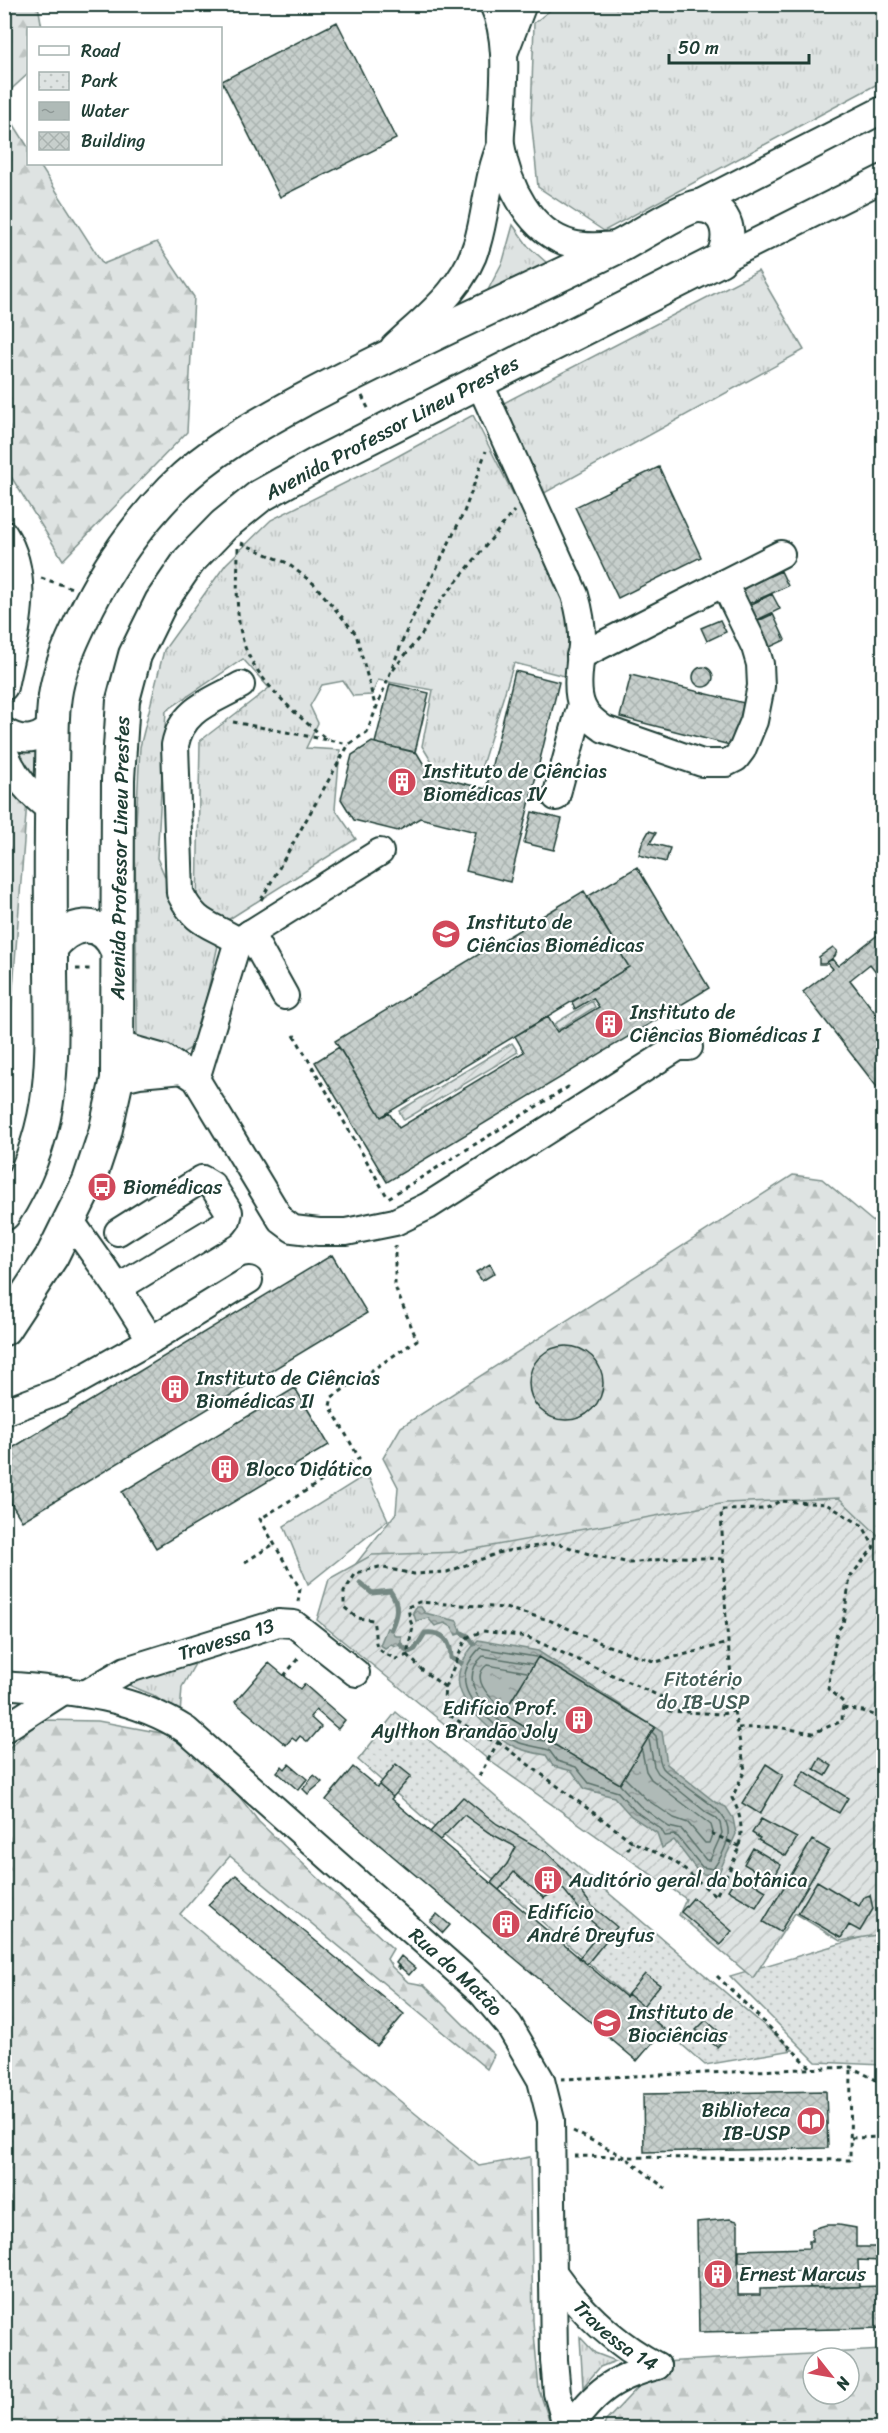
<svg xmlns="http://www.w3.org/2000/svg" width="888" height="2433" font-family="Sriracha,sans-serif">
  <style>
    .grass { fill: url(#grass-tufts); stroke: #7e908b; stroke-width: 1.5 }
    .forest { fill: url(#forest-firs); stroke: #7e908b; stroke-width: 1.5; fill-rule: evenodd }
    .park { fill: url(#park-dots); stroke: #7e908b; stroke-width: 1.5 }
    .garden { fill: url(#garden-furrows); stroke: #7e908b; stroke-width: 1.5 }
    .water { fill: url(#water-ripples); stroke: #758883; stroke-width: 1.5 }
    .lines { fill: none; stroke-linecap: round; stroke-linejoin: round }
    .shore { stroke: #596f68; stroke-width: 1.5 }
    .stream { stroke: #758883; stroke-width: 5 }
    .building { fill: url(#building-cross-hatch); stroke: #1f3d34; stroke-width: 1.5 }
    .minor-casing { stroke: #1f3d34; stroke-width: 30 }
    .major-casing { stroke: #1f3d34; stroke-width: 36 }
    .path { stroke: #1f3d34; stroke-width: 3; stroke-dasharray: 4.5 4.5; stroke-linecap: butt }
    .minor { stroke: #fff; stroke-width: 26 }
    .major { stroke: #fff; stroke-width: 32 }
    .labels { text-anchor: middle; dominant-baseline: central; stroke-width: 4.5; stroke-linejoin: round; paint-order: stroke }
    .street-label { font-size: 20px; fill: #1f3d34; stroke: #fff }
    .poi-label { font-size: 20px; fill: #1f3d34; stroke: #fff; text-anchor: start }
    .park-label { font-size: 20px; fill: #455e57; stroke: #fff }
  </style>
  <defs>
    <pattern id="grass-tufts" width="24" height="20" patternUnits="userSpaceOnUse" patternTransform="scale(1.5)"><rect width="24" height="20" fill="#dee3e2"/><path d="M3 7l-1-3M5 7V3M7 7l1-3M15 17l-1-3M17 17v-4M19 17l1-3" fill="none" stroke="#bec4c2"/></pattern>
    <pattern id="forest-firs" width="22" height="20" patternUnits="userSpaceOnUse" patternTransform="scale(1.5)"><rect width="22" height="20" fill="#dee3e2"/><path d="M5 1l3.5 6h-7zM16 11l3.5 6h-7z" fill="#bec4c2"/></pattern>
    <pattern id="park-dots" width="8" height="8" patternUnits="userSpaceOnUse" patternTransform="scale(1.5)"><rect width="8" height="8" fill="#dee3e2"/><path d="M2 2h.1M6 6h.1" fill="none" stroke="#bec4c2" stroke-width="1.8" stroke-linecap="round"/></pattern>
    <pattern id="garden-furrows" width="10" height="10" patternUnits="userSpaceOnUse" patternTransform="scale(1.5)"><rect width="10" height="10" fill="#dee3e2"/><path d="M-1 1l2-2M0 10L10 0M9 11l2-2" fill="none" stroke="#bec4c2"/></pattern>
    <pattern id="water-ripples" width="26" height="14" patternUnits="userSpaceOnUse" patternTransform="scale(1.5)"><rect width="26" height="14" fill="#afbab7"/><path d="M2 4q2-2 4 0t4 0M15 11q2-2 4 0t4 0" fill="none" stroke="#8e9896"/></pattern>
    <pattern id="building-cross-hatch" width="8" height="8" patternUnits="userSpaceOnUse" patternTransform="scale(1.5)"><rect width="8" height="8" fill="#c7cfcc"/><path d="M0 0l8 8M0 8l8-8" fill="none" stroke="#aab3b0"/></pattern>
  </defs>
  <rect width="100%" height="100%" fill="#fff"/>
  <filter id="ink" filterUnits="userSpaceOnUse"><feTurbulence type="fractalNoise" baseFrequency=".0167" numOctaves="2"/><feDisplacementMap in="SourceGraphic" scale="12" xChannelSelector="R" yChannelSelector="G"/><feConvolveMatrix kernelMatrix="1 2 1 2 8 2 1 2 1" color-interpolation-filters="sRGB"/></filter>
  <g filter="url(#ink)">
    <path class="grass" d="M558,4L883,5V81L604,231L538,187L531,118L534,23Z
      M513,225L528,246L547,263L486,294L503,261Z
      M758,271L804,350L539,496L498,406Z
      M473,415L572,610V678L514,663L478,778L436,769L422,746L433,690L378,680L372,695L353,696L343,681L322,685L310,706L318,723L306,748L340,750L335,809L356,839L223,923L197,908L200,741L269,688L243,659L166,711L157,858L186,925L218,945L196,1045L179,1055L137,1041L135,843L140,747L164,650L226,564L271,520L389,461Z
      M16,748L36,752L35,792Z
      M367,1474L388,1520L308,1584L284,1526Z
      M195,1664L182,1687L180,1715L153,1695L121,1682Z
      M580,2337L595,2353L616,2361L600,2367L583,2387Z"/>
    <path class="forest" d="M5,4L38,5L42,28H28V74L5,95Z
      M4,109L28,147V164H39L103,264L157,242L194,297L187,432L63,560L5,467Z
      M5,773L27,801L10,1028L5,1055Z
      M793,1175L822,1179L883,1230V1813L351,1570L396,1513L398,1487L383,1458L401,1427Z
      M41,1720L98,1721L167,1734L221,1773L259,1822L393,1949L387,1959L392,1967L408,1982L424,1985L494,2055L487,2069L230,1856L180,1914L343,2054L479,2166L530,2157L533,2321L539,2390L552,2428H5L4,1752Z
      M883,2350V2428H603L606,2421L662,2362ZM813,2358H849V2394H813Z"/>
    <path class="park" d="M396,1712L793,2050L705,2065L358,1760Z
      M880,1932L884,1987L883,2065L816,2062L730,1976Z"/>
    <path class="garden" d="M592,1001L595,1007L558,1030L554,1024Z
      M512,1043L518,1052L404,1120L399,1111Z
      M839,1498L882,1539L883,1550V1936V1934L840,1941L795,1913L753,1978L679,1915L686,1899L490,1761L317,1620L329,1579L372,1555L459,1552L726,1503Z"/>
    <path class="water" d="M416,1607H421L425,1613L457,1621L462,1633L456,1635L452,1627L445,1623L435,1626L428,1618L416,1621L413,1612Z
      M387,1628L391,1629L395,1636H401V1645L395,1646L391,1644L385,1648L380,1645Z
      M478,1640L538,1651L662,1732L667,1764L715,1802L726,1807L733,1818L736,1834L717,1877L699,1873L674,1840L662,1848L657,1833L631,1816L614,1797L585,1789L572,1771L553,1766L546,1755C515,1750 507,1745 485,1724C454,1695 448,1673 478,1640Z"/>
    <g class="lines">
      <path class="shore" d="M536,1657L480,1648C452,1677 466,1699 492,1722C498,1728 505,1736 513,1740C524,1746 537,1746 549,1750L557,1761L576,1767L589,1783L618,1792L635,1811L661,1829L665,1836L674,1835L678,1837L702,1867L713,1869C749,1818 715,1810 678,1780C673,1776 667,1773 663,1768C658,1761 658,1745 656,1736L653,1733
        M532,1664L483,1656C454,1682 490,1715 513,1732C522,1738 535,1739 545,1741
        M503,1710C493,1700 468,1679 487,1665L527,1672
        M625,1778L646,1799L674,1818L688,1823L705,1843H709L713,1832L711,1825L651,1779L646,1771L642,1751
        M620,1785L640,1806L669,1827L682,1830L706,1860H710L722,1833L720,1823L716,1818L707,1813L658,1773L654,1766L649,1740"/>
      <path class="stream" d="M360,1583L372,1593L390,1591C400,1604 397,1615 391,1629
        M462,1633L468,1636L474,1644
        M401,1645L409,1652L415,1649L425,1633C443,1631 451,1641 451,1658L461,1663"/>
    </g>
    <path class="building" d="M337,22L396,139L280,197L222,81Z
      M659,467L701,557L618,598L575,507Z
      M781,571L788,586L748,604L742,589Z
      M772,594L780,609L755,621L748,606Z
      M773,614L785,640L768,648L756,622Z
      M720,620L726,632L707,641L701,628Z
      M693 677a10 10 0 1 1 20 0a10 10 0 1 1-20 0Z
      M515,671L559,682L510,882L466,871L476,832L420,818L398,831L354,820L341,799L352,755L372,742L417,753L430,775L486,789Z
      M631,675L744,703L734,746L620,717Z
      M390,684L429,693L415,752L375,743Z
      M532,812L562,819L554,850L524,843Z
      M649,831L656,833L650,843L670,848L666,862L639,855L642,843Z
      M637,867L709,988L387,1182L315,1062L339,1047L381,1117L389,1113L399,1128L524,1052L515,1036L548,1017L557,1032L599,1007L593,998L575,1009L572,1002L629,967L587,897Z
      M584,891L629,967L381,1117L335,1041Z
      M884,930V982L870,964L850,980L884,1024V1096L803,992L833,969L827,962L832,959L838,966Z
      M833,947L837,951L835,956L825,964H819V957Z
      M332,1255L367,1313L22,1521L4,1492V1453Z
      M490,1264L495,1273L482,1281L476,1272Z
      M529 1383a37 37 0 1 1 74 0a37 37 0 1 1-74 0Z
      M295,1388L329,1445L156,1548L122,1492Z
      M538,1657L655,1727L620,1784L503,1714Z
      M269,1663L300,1689L304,1684L345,1720L338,1729L316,1710L310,1717L321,1727L308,1742L300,1736L296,1741L292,1738L286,1745L235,1702Z
      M820,1758L832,1766L826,1776L814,1769Z
      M289,1764L307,1779L298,1790L277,1772L282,1766L285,1769Z
      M396,1764L411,1776L393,1797L379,1785Z
      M766,1764L783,1775L760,1814L742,1803Z
      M353,1767L377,1787L379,1785L393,1797L391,1799L626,1997L628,1994L643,2006L640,2009L664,2029L637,2061L326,1800Z
      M804,1771L848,1798L839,1813L795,1787Z
      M314,1775L322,1782L308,1794L303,1789Z
      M463,1797L497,1824L546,1852L564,1869L592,1906L617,1927L587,1964L579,1958L602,1930L584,1915L564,1890L560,1888L544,1898L514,1872L499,1890L491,1883L507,1864L516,1847L488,1832L464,1815L440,1840L430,1832Z
      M761,1819L797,1838L786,1856L758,1840L760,1838L752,1833Z
      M812,1840L829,1850L780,1932L763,1922Z
      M753,1848L781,1865L772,1881L744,1864Z
      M738,1874L766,1891L756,1907L728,1890Z
      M236,1875L404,2014L377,2046L208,1905Z
      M817,1881L859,1906L864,1897L870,1895L873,1909L860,1931L849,1925L841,1938L798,1913Z
      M693,1898L732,1931L720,1945L681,1912Z
      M884,1901V1924H880L877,1902Z
      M437,1914L450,1925L443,1933L430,1921Z
      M401,1956L415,1968L409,1975L396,1963Z
      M645,1974L660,1985L643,2006L628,1994Z
      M706,2020L726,2038L717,2047L696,2030Z
      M826,2091L828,2148L644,2152L643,2094Z
      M730,2219L737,2221L738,2225V2295H760V2289L884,2286V2328L699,2332L697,2222Z
      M826,2225H839L856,2228V2247H884V2266H881V2261L858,2260L859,2287L810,2288V2271L746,2272L745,2262H739V2250L809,2248V2241H812V2229Z"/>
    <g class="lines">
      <g class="minor-casing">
        <g id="minor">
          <path d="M493,4C509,38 504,82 502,118C502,126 500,137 501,145C507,185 530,233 572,244C587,248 602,246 618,245"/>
          <path d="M505,51L523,4"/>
          <path d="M694,206L884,109"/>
          <path d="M720,260L884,178"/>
          <path d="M394,347C427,316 464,289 477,244C487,211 487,176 501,145"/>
          <path d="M479,382L575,595C580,612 583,628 582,646C580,664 575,689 582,706C586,717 596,723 604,729L702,763H726L736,758L742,750L754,721L761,686L760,664L755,647L724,583"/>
          <path d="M4,534C33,580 14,637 4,687"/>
          <path d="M580,656L781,554"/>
          <path d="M4,731C22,743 42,741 54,722"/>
          <path d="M4,751C14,777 30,794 51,810"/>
          <path d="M556,797L581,705"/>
          <path d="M250,933L285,996"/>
          <path d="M238,941C210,923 196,926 180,893L175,745C182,709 211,702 241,685"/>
          <path d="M118,1045L164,1058L196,1079L281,1220L293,1229L319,1232H346L395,1222L428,1206L678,1047H689"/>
          <path d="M117,1079L139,1074L183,1070"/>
          <path d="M196,1079L238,941L380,852"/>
          <path d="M70,1220L118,1288L151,1340"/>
          <path d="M118,1288L224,1224L227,1220L229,1212L212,1185L202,1179L118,1232"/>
          <path d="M4,1412L60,1391L151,1340L249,1280"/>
          <path id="s1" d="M4,1685C69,1691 130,1694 186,1730L482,1993L509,2025L541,2080L551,2120L554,2360L557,2393L567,2428"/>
          <path id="s2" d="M87,1693L126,1670L278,1623L294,1624L356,1673"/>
          <path d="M4,1729L65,1690"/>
          <path id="s3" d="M553,2272C581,2312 614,2343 657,2366"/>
          <path d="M569,2428C595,2392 612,2378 657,2366"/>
        </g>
      </g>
      <g class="major-casing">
        <path id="major" d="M51,949C68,922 102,916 116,949
          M4,1214C57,1130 52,1064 51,970C51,902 50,835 52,767C53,739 51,708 58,681C64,656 77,630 88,607C109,565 139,523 172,489C209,451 257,425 303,400C348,376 393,354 439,332C500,303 562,275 622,245C637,237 686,206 699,206C729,206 734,241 720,260L319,463L260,496L224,525L189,561L161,602L135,655L123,700L118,779L117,1079L105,1133L89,1181L52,1256L4,1329"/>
      </g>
      <path class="path" d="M362,396L370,412
        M241,543L287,563L314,584L336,610L356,634L376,709
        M238,548C238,579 234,614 244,644C255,679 300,719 328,740
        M41,578L72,588
        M393,670L422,634L436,607L514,511
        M233,722L349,744
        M261,900L349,744L367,732L408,627L464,512L486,451
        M76,969H94
        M294,1035L388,1198L568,1087L571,1091
        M245,1562L274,1544
        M298,1602L300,1589L260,1519L359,1458L330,1406L332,1397L417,1340L395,1287V1245
        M408,1655L396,1659C370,1647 378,1646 373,1620L357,1618L344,1607V1592L356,1573L379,1567L414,1574L447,1572L501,1552L556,1543L592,1555L630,1563L681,1557L724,1559
        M284,1676L300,1656
        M445,1687L422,1670L407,1654L413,1627L410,1620L408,1607L419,1602L505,1608L549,1620L603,1644L656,1662L728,1643
        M843,1708L863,1711L884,1719
        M498,1742L633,1842L674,1861L716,1896C733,1862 753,1836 732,1798L745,1770L734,1711L726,1619L721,1510L765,1509L780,1501L826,1504L863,1526L874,1547L850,1577L843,1624L837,1631L828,1689L843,1702L842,1721L813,1733L776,1727L737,1728
        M479,1776L498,1742L485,1738L443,1711L445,1687L465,1641L468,1637L483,1631L527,1637L664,1698L669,1711L722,1714L734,1711
        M711,1833L741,1847
        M627,1850L633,1842
        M397,1966L403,1971
        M717,1976L810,2067
        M561,2079L851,2067L884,2084
        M573,2131L625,2157L850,2160L851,2067
        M851,2138L884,2137
        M574,2156L625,2157L666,2189"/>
      <use href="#minor" class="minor"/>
      <use href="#major" class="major"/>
    </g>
  </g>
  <defs>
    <g id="building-disc" transform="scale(1.5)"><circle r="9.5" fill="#d1495b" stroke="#fff"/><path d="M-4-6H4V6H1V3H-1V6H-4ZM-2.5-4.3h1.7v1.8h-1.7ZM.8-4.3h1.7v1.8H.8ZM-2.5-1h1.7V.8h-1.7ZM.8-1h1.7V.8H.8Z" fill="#fff"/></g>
    <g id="university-disc" transform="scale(1.5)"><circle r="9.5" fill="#d1495b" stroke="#fff"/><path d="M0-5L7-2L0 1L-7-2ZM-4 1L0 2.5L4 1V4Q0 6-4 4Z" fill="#fff"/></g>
    <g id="bus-disc" transform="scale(1.5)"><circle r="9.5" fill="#d1495b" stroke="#fff"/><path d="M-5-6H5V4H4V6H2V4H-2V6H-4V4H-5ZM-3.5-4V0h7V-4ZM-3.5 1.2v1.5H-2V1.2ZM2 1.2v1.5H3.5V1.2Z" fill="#fff"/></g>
    <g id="library-disc" transform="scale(1.5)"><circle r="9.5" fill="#d1495b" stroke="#fff"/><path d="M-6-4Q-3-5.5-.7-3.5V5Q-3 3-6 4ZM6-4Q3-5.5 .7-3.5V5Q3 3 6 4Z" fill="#fff"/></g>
  </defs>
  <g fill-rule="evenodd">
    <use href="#building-disc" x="402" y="782"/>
    <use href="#university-disc" x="446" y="934"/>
    <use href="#building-disc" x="609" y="1024"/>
    <use href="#bus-disc" x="102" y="1187"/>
    <use href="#building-disc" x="175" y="1389"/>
    <use href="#building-disc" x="225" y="1469"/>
    <use href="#building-disc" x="579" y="1720"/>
    <use href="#building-disc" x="548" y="1880"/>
    <use href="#building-disc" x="506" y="1924"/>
    <use href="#university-disc" x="607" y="2023"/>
    <use href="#library-disc" x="811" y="2121"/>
    <use href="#building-disc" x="718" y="2274"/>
  </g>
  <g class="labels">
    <g class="street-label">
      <text transform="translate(392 428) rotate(-28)">Avenida Professor Lineu Prestes</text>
      <text transform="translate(120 858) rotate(-89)">Avenida Professor Lineu Prestes</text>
      <text stroke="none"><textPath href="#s2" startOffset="150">Travessa 13</textPath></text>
      <text stroke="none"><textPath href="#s1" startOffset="552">Rua do Matão</textPath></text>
      <text stroke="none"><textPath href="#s3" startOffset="90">Travessa 14</textPath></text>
    </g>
    <g class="poi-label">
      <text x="423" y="771">Instituto de Ciências<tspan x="423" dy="23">Biomédicas IV</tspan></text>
      <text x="467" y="922">Instituto de<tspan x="467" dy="23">Ciências Biomédicas</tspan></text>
      <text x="630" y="1012">Instituto de<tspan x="630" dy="23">Ciências Biomédicas I</tspan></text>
      <text x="123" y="1187">Biomédicas</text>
      <text x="196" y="1378">Instituto de Ciências<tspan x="196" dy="23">Biomédicas II</tspan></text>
      <text x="246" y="1469">Bloco Didático</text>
      <text x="558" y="1708" text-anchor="end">Edifício Prof.<tspan x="558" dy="23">Aylthon Brandão Joly</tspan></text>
      <text x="569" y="1880">Auditório geral da botânica</text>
      <text x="527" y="1912">Edifício<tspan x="527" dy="23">André Dreyfus</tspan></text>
      <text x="628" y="2012">Instituto de<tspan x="628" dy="23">Biociências</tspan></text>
      <text x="790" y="2110" text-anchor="end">Biblioteca<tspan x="790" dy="23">IB-USP</tspan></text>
      <text x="739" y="2274">Ernest Marcus</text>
    </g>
    <g class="park-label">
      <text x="703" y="1679">Fitotério<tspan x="703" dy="23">do IB-USP</tspan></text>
    </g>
  </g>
  <rect width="888" height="2433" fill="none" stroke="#fff" stroke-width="24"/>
  <rect x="12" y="12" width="864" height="2409" fill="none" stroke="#1f3d34" stroke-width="2" filter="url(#ink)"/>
  <rect x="27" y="27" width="195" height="138" fill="#ffffff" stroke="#a5b1ae" stroke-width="1.5"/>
  <rect x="39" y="46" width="30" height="9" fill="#ffffff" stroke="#a5b1ae" stroke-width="1.5"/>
  <text x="81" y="57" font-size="18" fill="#1f3d34">Road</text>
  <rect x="39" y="72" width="30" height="18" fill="url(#park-dots)" stroke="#a5b1ae" stroke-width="1.5"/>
  <text x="81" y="87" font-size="18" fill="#1f3d34">Park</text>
  <rect x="39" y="102" width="30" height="18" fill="url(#water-ripples)" stroke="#a5b1ae" stroke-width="1.5"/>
  <text x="81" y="117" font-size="18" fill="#1f3d34">Water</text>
  <rect x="39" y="132" width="30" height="18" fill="url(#building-cross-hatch)" stroke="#a5b1ae" stroke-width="1.5"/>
  <text x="81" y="147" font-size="18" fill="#1f3d34">Building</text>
  <g transform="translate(831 2376) rotate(121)"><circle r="28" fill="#ffffff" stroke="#a5b1ae" stroke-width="1.5"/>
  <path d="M0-4.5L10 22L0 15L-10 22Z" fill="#d1495b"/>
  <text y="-9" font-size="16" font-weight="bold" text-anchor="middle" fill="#1f3d34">N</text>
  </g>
  <path d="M669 54v9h140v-9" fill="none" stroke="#1f3d34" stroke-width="3"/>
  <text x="678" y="54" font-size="18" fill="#1f3d34" stroke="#ffffff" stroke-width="4.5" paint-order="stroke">50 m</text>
</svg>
